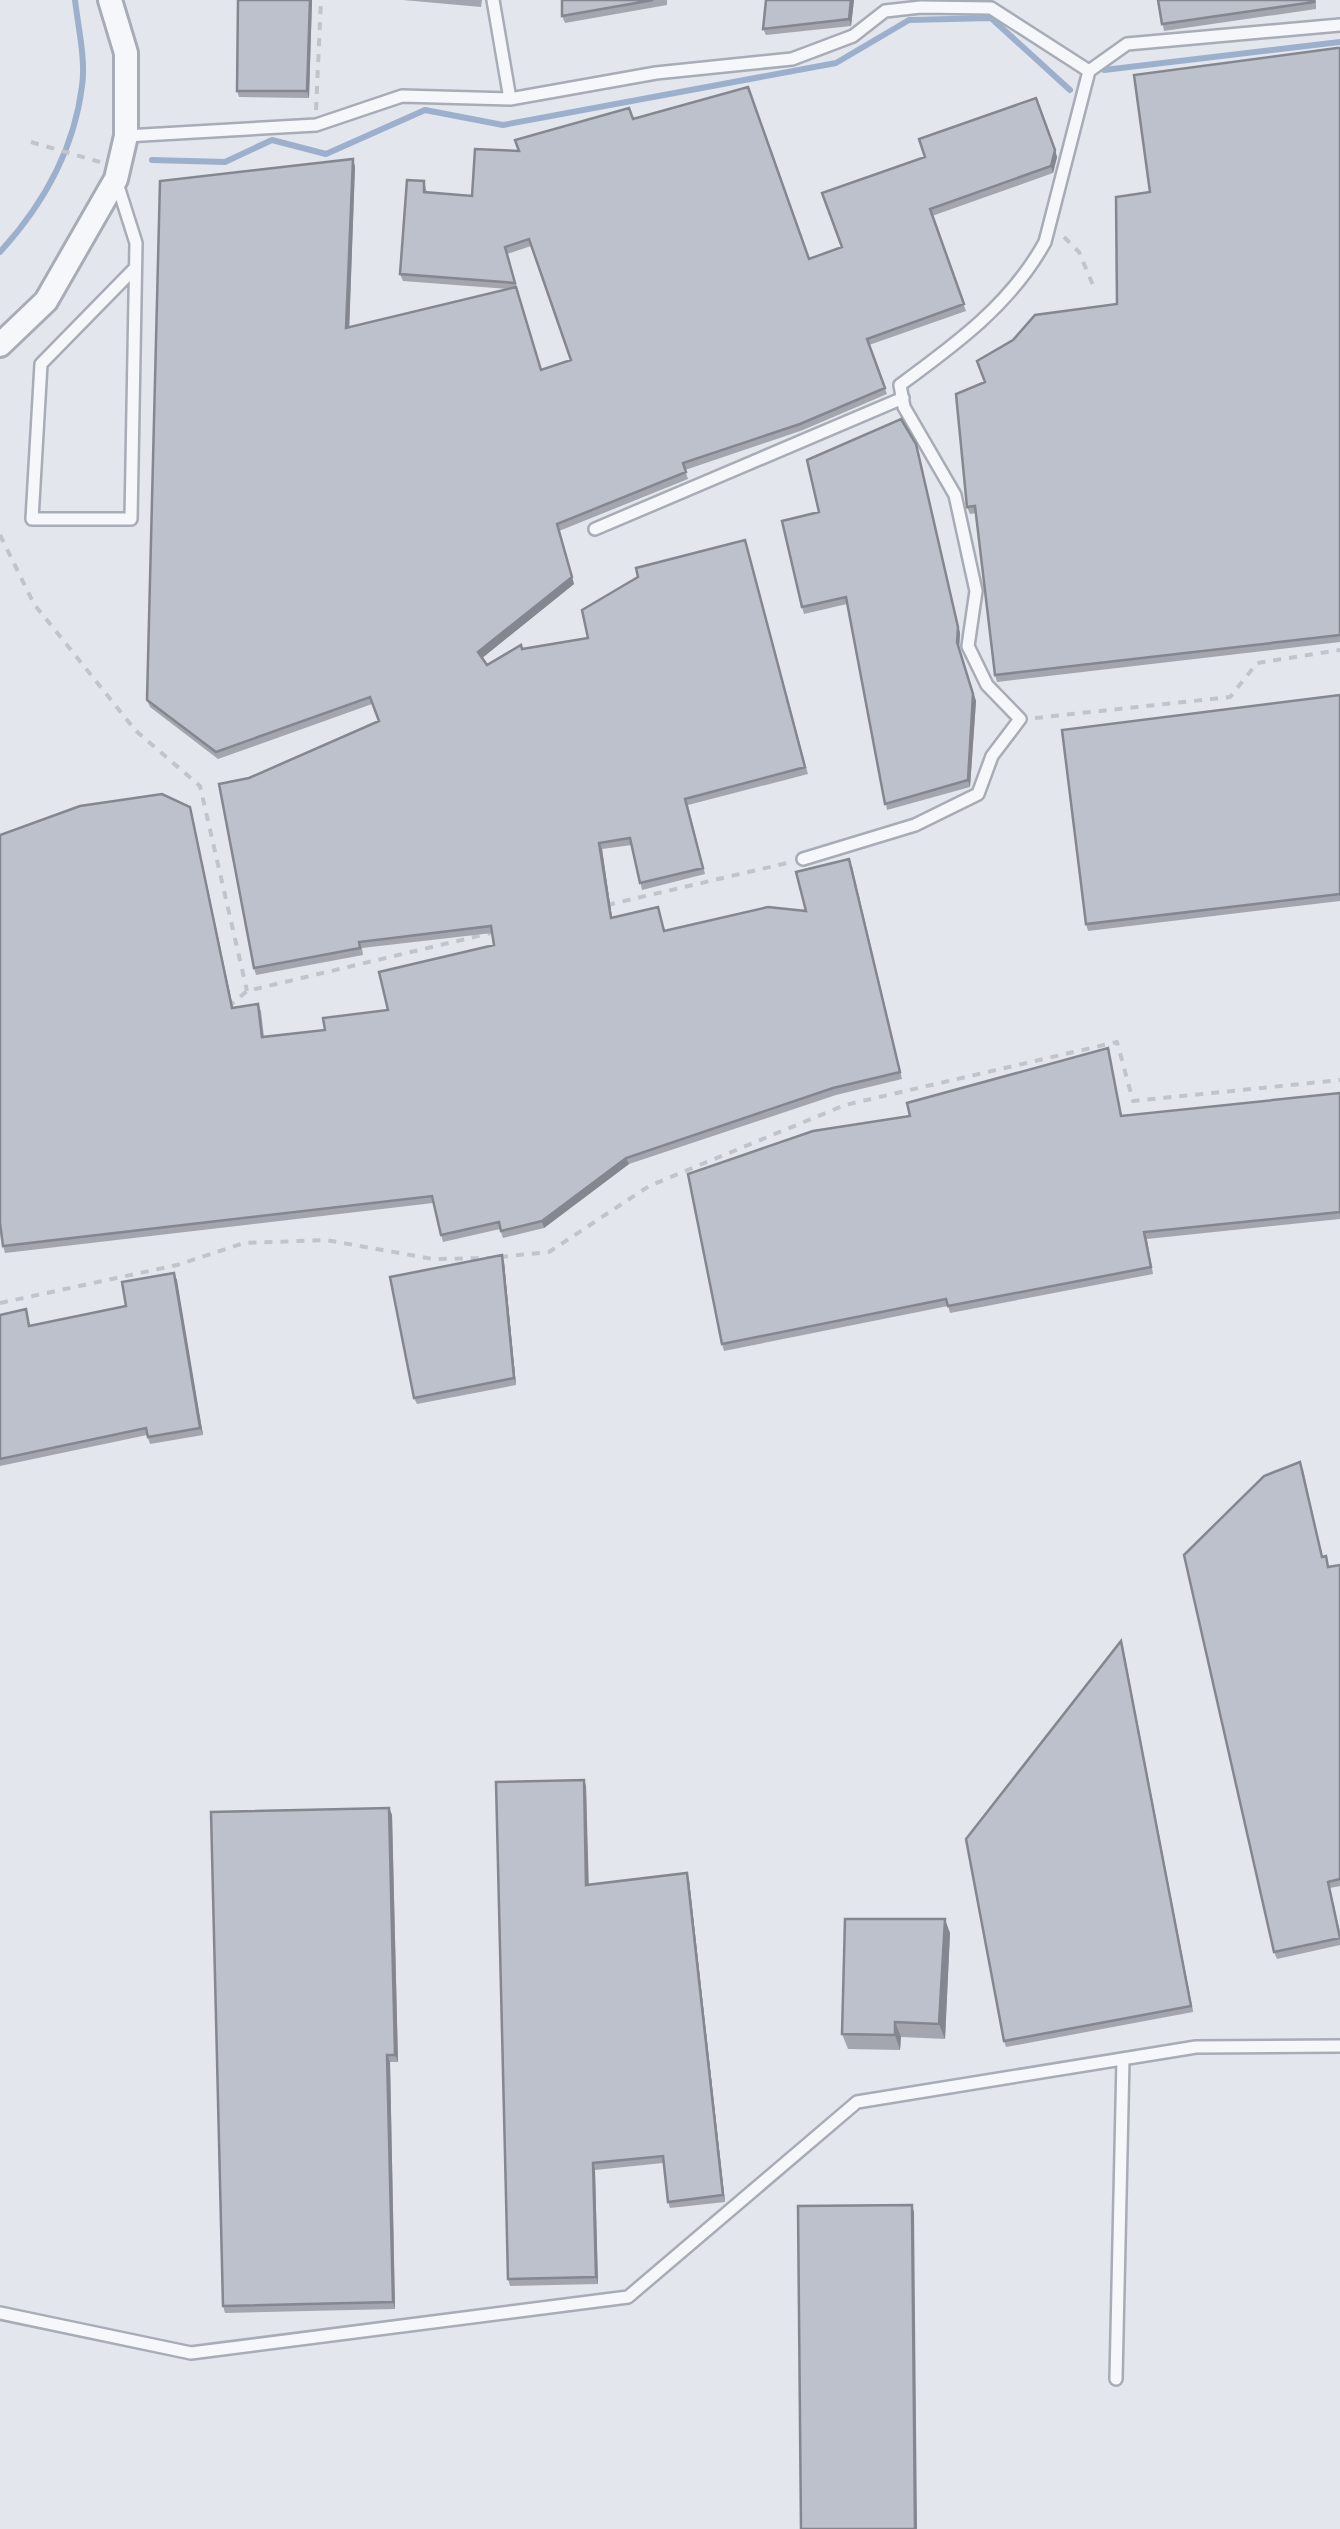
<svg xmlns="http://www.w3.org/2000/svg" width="1340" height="2529" font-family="'Open Sans',sans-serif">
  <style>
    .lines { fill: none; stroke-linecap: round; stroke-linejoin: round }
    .stream { stroke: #9cb0ce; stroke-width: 6 }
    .service-casing { stroke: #a7acb7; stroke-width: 16 }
    .minor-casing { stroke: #a7acb7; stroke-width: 28 }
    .path { stroke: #c1c4cb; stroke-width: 4; stroke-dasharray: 8 8; stroke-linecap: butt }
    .service { stroke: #f6f7fa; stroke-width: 11 }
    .minor { stroke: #f6f7fa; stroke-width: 22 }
    .wall { fill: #a3a6af; fill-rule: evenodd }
    .shaded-wall { fill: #84878f }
    .building { fill: #bdc1cc; stroke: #84878f; stroke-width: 2.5 }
  </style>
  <rect width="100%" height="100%" fill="#e3e6ec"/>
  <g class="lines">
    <path class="stream" d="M1104,70L1340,42
      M152,160L225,162L272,140L326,154L425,110L503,125L836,63L909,20L991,18L1070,90
      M0,252C43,205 74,150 82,86C86,60 78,27 75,0"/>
    <g class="service-casing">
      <path id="service" d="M493,0L510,99
        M126,136L316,125L402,96L510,99L656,73L792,59L853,36L885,11L921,7L991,8L1089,71
        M117,183L136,243L131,519H32L41,364L135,268
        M595,529L903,398
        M803,859L915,825L978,794L992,756L1020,719L987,685L968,646L976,591L955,495L904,407L900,385C956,344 1011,304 1045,242L1089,71L1127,44L1340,25
        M0,2313L191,2353L628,2297L857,2102L1196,2047L1340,2046
        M1116,2379L1123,2059"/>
    </g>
    <g class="minor-casing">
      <path id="minor" d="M0,345L46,301L116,179L126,136V53L110,0"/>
    </g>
    <path class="path" d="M316,110L321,0
      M31,142L100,162
      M1064,237L1079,252L1095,290
      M0,535L34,604L136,731L200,786L247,991
      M1035,718L1230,697L1257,663L1340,650
      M607,905L787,863
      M228,1007L247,991L495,932
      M500,1257L549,1252L649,1186L845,1105L1117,1042L1133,1101L1340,1080
      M0,1303L177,1265L244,1243L326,1240L433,1259L491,1258"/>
    <use href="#service" class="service"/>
    <use href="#minor" class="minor"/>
  </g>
  <path class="wall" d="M238,0H312L309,98L239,97L237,91Z
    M403,0H482L481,7Z
    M562,0H667V5L565,23L562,16Z
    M766,0H854L851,26L766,35L763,29Z
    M1158,0H1316V9L1164,31Z
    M1340,48V642L997,682L995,675L976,513L970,514L967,507L985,382L1117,304L1150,192Z
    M1036,98L1057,157L1053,173L932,216L966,311L869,345L887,394L803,430L685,470L688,479L559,531L574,584L482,658L487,665L522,649L588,638L747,546L808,774L688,805L705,874L642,890L632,845L602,849L612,917L658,907L665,931L806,911L852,866L902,1079L836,1095L629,1164L544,1228L503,1238L500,1229L443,1242L433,1203L5,1253L3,1246L192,814L233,1007L258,1004L261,1011L264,1037L325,1030L388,1010L494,945L492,933L362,948L363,955L256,975L254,968L249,778L379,721L372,704L218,759L150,707L147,700L355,166L349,328L508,289L403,281L400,274L424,181L427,193L472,196L519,151L633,119L809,259L842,247L925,157ZM531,246L571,360L541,370L507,254Z
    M916,444L960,633L959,649L976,701L970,787L887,810L847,604L804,614L802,607L819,512Z
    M1340,695V901L1088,931L1086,924L1302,701Z
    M1108,1048L1122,1116L1340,1093V1219L1147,1239L1153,1274L950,1313L948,1306L724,1351L722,1344L910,1116Z
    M504,1262L516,1385L417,1404L414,1398Z
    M174,1273L203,1435L150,1444L147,1435L0,1466V1315L28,1316L30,1326L126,1306Z
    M1303,1469L1322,1556L1329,1566L1340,1565V1886L1330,1888L1340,1932V1945L1277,1959L1274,1952Z
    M1121,1641L1193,2012L1006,2047L1004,2041Z
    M586,1786L588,1885L689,1880L725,2202L670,2208L668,2202L663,2163L595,2170L598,2284L510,2286L508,2279Z
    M389,1808L392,1815L398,2062H390L395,2309L225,2313L223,2306Z
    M950,1933L945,2039L901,2037L900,2050L848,2049L842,2034Z"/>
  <path class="shaded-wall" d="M310,0H312L309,98L307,91Z
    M851,0H854L851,26L849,19Z
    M1055,150L1057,157L1053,173L1051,166Z
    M353,159L355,166L349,335L346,328Z
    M916,444L960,633L959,649L976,701L970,787L968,780L957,642Z
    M557,524L574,584L481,659L478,652Z
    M190,807L192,814L234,1014L232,1008Z
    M599,843L602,849L613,925L611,918Z
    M626,1158L629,1164L544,1228L542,1221Z
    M502,1255L504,1262L516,1385L514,1378Z
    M174,1273L177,1280L203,1435L200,1428Z
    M1121,1641L1123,1647L1193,2012L1191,2006Z
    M584,1780L586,1786L589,1892L586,1885Z
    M389,1808L392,1815L398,2062L395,2055Z
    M687,1873L689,1880L725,2202L723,2195Z
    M945,1919L950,1933L945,2039L939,2024Z
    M895,2022L901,2037L900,2050L895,2035Z
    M387,2055L390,2062L395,2309L393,2302Z
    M593,2163L595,2170L598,2284L596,2277Z
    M912,2205L914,2212L917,2529H915Z"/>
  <path class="building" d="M238,0H310L307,91H237Z
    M562,0H653L562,16Z
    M766,0H851L849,19L763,29Z
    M1158,0H1314V2L1162,24Z
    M1337,48H1340V635L995,675L975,506L967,507L956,394L985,382L977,361L1013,340L1035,315L1117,304L1116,197L1150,192L1134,75Z
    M748,87L809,259L842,247L822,193L925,157L919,139L1036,98L1055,150L1051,166L930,209L964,304L867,339L885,388L800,424L683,463L686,472L557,524L572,577L478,652L487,665L521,645L522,649L588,638L582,610L638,577L636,568L745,540L805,767L685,799L703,868L640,883L630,838L599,843L611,918L658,907L664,931L768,907L806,911L796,872L849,859L900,1072L833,1088L626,1158L542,1221L501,1231L499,1222L441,1235L432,1196L3,1246L0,1223V835L80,806L162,794L190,807L232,1008L258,1004L262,1037L325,1030L323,1018L388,1010L379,972L494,945L491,926L359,942L360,948L254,968L219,784L249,778L379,721L370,697L216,752L147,700L160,181L353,159L346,328L516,287L541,370L571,360L529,239L505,247L515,283L400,274L407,180L424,181V192L472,196L475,149L519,151L515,140L629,108L633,119Z
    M901,419L916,444L958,627L957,642L973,694L968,780L885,804L846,597L802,607L782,521L819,512L807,460Z
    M1340,695V894L1086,924L1062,730Z
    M1108,1048L1121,1116L1340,1093V1212L1144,1232L1151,1267L948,1306L946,1299L722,1344L688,1174L813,1131L910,1116L907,1103Z
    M502,1255L514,1378L414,1398L390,1277Z
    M174,1273L200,1428L148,1437L146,1428L0,1459V1315L26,1309L29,1326L126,1306L122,1282Z
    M1300,1462L1322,1557L1326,1556L1328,1567L1340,1565V1879L1328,1882L1340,1938L1274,1952L1184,1555L1264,1476Z
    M1121,1641L1191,2006L1004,2041L966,1839Z
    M584,1780L586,1885L687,1873L723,2195L668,2202L663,2156L593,2163L596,2277L508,2279L496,1782Z
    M389,1808L395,2055H387L393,2302L223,2306L211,1812Z
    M845,1919H945L939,2024L895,2022V2035L842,2034Z
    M912,2205L915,2529H801L798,2206Z"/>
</svg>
